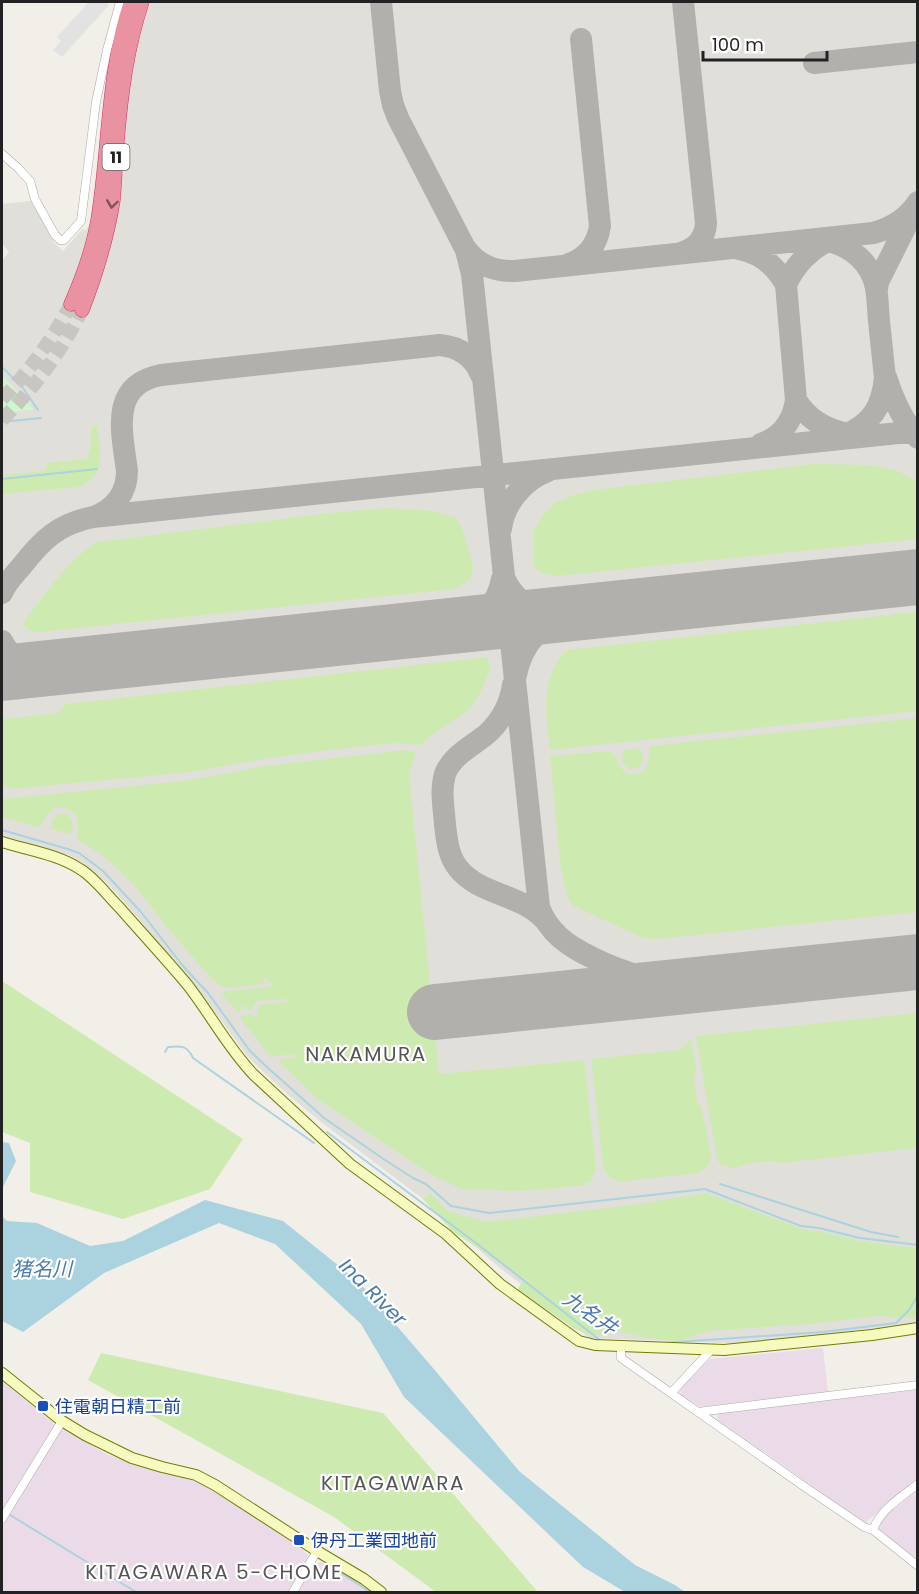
<svg xmlns="http://www.w3.org/2000/svg" width="919" height="1594" font-family="Poppins,'Noto Sans JP',sans-serif">
  <style>
    .industrial { fill: #ebdbe8 }
    .airport { fill: #e1dfda }
    .grass { fill: #cdebb0 }
    .park { fill: #c8facc }
    .parking { fill: #e2e2e2 }
    .water { fill: #aad3df }
    .lines { fill: none; stroke-linecap: round; stroke-linejoin: round }
    .stream { stroke: #aad3df; stroke-width: 2 }
    .taxiway { stroke: #b1b0ac; stroke-width: 22 }
    .runway { stroke: #b1b0ac; stroke-width: 56 }
    .highway-tunnel { stroke: #c8c6c1; stroke-width: 14; stroke-dasharray: 14 7; stroke-linecap: butt }
    .street-casing { stroke: #a9a9a9; stroke-width: 9 }
    .secondary-casing { stroke: #707d05; stroke-width: 12 }
    .highway-casing { stroke: #dc2a67; stroke-width: 15 }
    .street { stroke: #fff; stroke-width: 8 }
    .secondary { stroke: #f7fabf; stroke-width: 10 }
    .highway { stroke: #e892a2; stroke-width: 14 }
    .oneway { stroke: #7b545c }
    .transit-dot { fill: #1a4fb4; stroke: #fff; stroke-width: 2 }
    .labels { text-anchor: middle; dominant-baseline: central; stroke-width: 4.5; stroke-linejoin: round; paint-order: stroke }
    .shield { fill: #fff; stroke: #646464; stroke-width: 1.5 }
    .shield-label { font-size: 16px; font-weight: bold; fill: #222 }
    .transit-label { font-size: 18px; fill: #164399; stroke: #fff; text-anchor: start }
    .neighbourhood-label { font-size: 20px; letter-spacing: 1.5px; fill: #555; stroke: #fff }
    .water-label { font-size: 20px; font-style: italic; fill: #4a7aab; stroke: #fff }
  </style>
  <rect width="100%" height="100%" fill="#f2efe9"/>
  <path class="industrial" d="M823,1348L828,1392L701,1407L681,1395L680,1389L710,1359Z
    M2,1381L55,1424L2,1513Z
    M917,1390V1480L865,1523L717,1419L718,1413Z
    M64,1429L108,1455L135,1464L200,1483L294,1540L299,1547L307,1554L308,1558L317,1563L322,1562L335,1566L377,1592H2V1527L61,1430Z
    M917,1490V1559L878,1529L877,1527L889,1513Z"/>
  <path class="airport" d="M151,2H917V1323L751,1344L589,1338L494,1263L423,1199L321,1122L279,1087L247,1056L205,998L158,945L139,919L108,884L85,864L69,855L2,837V413L33,409L2,376V261L9,252L2,243V204L31,201L33,206H35L53,241V242L63,251L82,229L86,230L124,172L123,152L129,91L138,46L146,15Z"/>
  <path class="grass" d="M97,425C100,449 108,478 77,487L2,494V475L45,471L47,463L86,459L90,451L92,426Z
    M812,464L871,465L898,471L917,482V539L557,576L541,573L534,566V531L543,515L553,504L573,495L593,490Z
    M386,508L435,511L456,518C462,526 464,535 467,545C475,568 479,578 454,589L39,632L30,631L24,626V623L26,619C47,592 68,560 97,542L329,513Z
    M917,612V711L550,750C546,716 539,677 567,650Z
    M488,657L490,668L482,689L469,710L433,734L421,745L394,743L330,750L268,758L190,772L12,789L2,785V719L59,713L66,704Z
    M917,718V912L667,938L651,939L639,936L572,905L567,896L560,865L550,756L610,751C620,758 619,778 637,774C640,773 643,772 645,769C651,762 647,753 651,746Z
    M639,748L642,751L643,761L638,768L629,769L622,762L623,750Z
    M405,750L416,752L409,774L439,1074L584,1060L596,1169L590,1182L585,1183V1185L536,1190L507,1191L483,1189L466,1190L452,1185L430,1174L319,1100L279,1062L280,1059L295,1058L294,1054L279,1056L269,1055L241,1019V1016L251,1014L254,1018L257,1017V1009L259,1005L287,1002V999L256,1001L252,1010L245,1009L244,1005L241,1006V1011L237,1012L222,994L223,992L272,986V983L267,982L266,978H264V983L262,984L227,988L221,986L212,979L171,932L139,891L120,871L101,854L81,842L77,838C77,832 79,825 77,819C72,807 58,803 49,813C44,818 44,824 37,827L2,817V799L184,781L266,766Z
    M60,813C73,814 76,825 70,834L51,829V821Z
    M2,981L243,1139L210,1189L123,1219L30,1192V1143L2,1132Z
    M917,1013V1148L780,1163L772,1161L749,1163L733,1169L720,1164L717,1159L696,1036Z
    M690,1037L696,1068L694,1079L697,1101L702,1109L711,1155L708,1166L705,1169L700,1171L699,1173L617,1182V1180C608,1179 605,1173 603,1165L591,1059L679,1050L687,1045Z
    M430,1193L448,1211L487,1222L639,1204L706,1193L805,1230L820,1231L859,1241L917,1248V1318L877,1316L809,1324L708,1331L679,1341L648,1338L614,1330L601,1335L587,1334L575,1329L517,1290L524,1279L452,1231L423,1199Z
    M101,1353L383,1413L538,1592H436L334,1517L88,1380Z"/>
  <path class="park" d="M2,376L33,409L2,412Z"/>
  <path class="parking" d="M89,2H105L109,5L62,57L53,50L61,41L57,37Z"/>
  <path class="water" d="M2,1142L9,1143L16,1161L2,1189Z
    M205,1200L283,1221L359,1282L433,1368L519,1471L635,1565L675,1585L685,1592H625L583,1567L404,1397L361,1324L275,1244L219,1223L104,1273L23,1332L2,1321V1216L7,1221L37,1223L90,1246L123,1241Z"/>
  <g class="lines">
    <path class="stream" d="M2,367L23,388L38,410
      M2,422L41,418
      M2,479L97,469
      M2,830L71,850L79,853L103,871L141,912L183,966L208,993L250,1051L267,1067L324,1118L385,1160L413,1178L426,1184L451,1206L489,1213L705,1189L801,1226L819,1228L860,1238L918,1245
      M165,1052L168,1047C181,1046 187,1045 193,1058L314,1143
      M327,1132L476,1243L601,1341
      M720,1184L871,1232L898,1237
      M662,1343L823,1332L896,1323L909,1310L918,1295
      M10,1515L136,1592
      M333,1568L370,1592"/>
    <path class="taxiway" d="M381,2L390,91L393,105L398,118L466,250L472,274L539,907C548,932 568,946 591,957C630,977 670,986 714,983
      M814,63L918,52
      M824,240C850,245 871,262 876,288C878,299 878,311 879,321C881,340 883,359 885,378C882,407 872,423 845,435
      M464,246C476,264 494,272 515,271L873,233C892,228 907,219 918,202
      M739,249C760,253 776,266 786,285L796,400C793,421 781,437 761,444
      M681,253C696,248 705,239 706,223L683,2
      M569,264C587,258 597,245 600,226L581,39
      M786,285C794,266 811,248 830,240
      M877,290L878,282L912,214
      M886,377C893,399 902,420 918,438
      M796,400C808,420 827,430 848,434
      M94,517C114,509 127,493 127,471C122,432 109,385 161,375L440,345C460,347 474,357 481,375
      M501,529C504,503 524,480 548,471
      M504,577C513,600 535,614 559,614
      M2,593C6,583 14,575 21,567C42,540 58,524 93,517L918,431
      M457,624C482,619 497,605 502,579
      M2,641C12,660 30,668 52,668
      M516,675C522,643 544,620 575,612
      M513,685C510,704 501,721 488,733C473,746 452,755 445,774C440,791 444,808 445,825C447,840 448,856 458,868C479,895 521,894 544,919"/>
    <path class="runway" d="M2,673L918,577
      M435,1012L918,962"/>
    <path class="highway-tunnel" d="M2,399C30,371 52,339 71,304
      M2,420C37,384 59,355 82,310"/>
    <g class="street-casing">
      <path id="street" d="M2,154L18,168L30,181L35,199L55,235L60,240H64L81,221L96,102L107,50L120,2
        M621,1346V1358L802,1485L864,1527L873,1530L918,1566
        M671,1393L711,1350
        M698,1412L918,1385
        M2,1519L62,1421
        M873,1530C880,1510 901,1497 918,1484
        M293,1592L317,1551"/>
    </g>
    <g class="secondary-casing">
      <path id="secondary" d="M2,842C27,850 57,854 80,869C95,878 106,894 119,907C141,932 164,957 186,983C210,1013 227,1047 254,1075L350,1164L446,1234L500,1284L579,1341L595,1345L724,1350L872,1335L918,1328
        M2,1373L62,1421L85,1435L132,1458L162,1467L196,1475L215,1485L317,1551L364,1579L381,1592"/>
    </g>
    <g class="highway-casing">
      <path id="highway" d="M71,304C83,277 93,249 98,220C110,147 107,73 131,2
        M82,310C96,274 107,238 113,200C115,180 115,160 117,141C121,93 127,47 142,2"/>
    </g>
    <use href="#street" class="street"/>
    <use href="#secondary" class="secondary"/>
    <use href="#highway" class="highway"/>
  </g>
  <defs><path id="oneway-chevron" d="M-2-3.5L2.5 0L-2 3.5" fill="none" stroke-width="1.6" stroke-linecap="round" stroke-linejoin="round" transform="scale(1.5)"/></defs>
  <use class="oneway" href="#oneway-chevron" transform="translate(112 204) rotate(98)"/>
  <g class="transit-dot">
    <rect x="37" y="1400" width="12" height="12" rx="3"/>
    <rect x="293" y="1534" width="12" height="12" rx="3"/>
  </g>
  <g class="labels">
    <rect class="shield" x="102.5" y="144" width="27" height="26" rx="4.5"/>
    <g class="shield-label">
      <text x="116" y="157">11</text>
    </g>
    <g class="transit-label">
      <text x="55" y="1406">住電朝日精工前</text>
      <text x="311" y="1540">伊丹工業団地前</text>
    </g>
    <g class="neighbourhood-label">
      <text x="366" y="1054">NAKAMURA</text>
      <text x="393" y="1483">KITAGAWARA</text>
      <text x="214" y="1572">KITAGAWARA 5-CHOME</text>
    </g>
    <g class="water-label">
      <text x="42" y="1269">猪名川</text>
      <text transform="translate(373 1292) rotate(45)">Ina River</text>
      <text transform="translate(590 1313) rotate(34)">九名井</text>
    </g>
  </g>
  <rect width="919" height="1594" fill="none" stroke="#222222" stroke-width="6"/>
  <path d="M703 51v9h124v-9" fill="none" stroke="#222222" stroke-width="3"/>
  <text x="712" y="51" font-size="18" fill="#222222" stroke="#ffffff" stroke-width="4.5" paint-order="stroke">100 m</text>
</svg>
